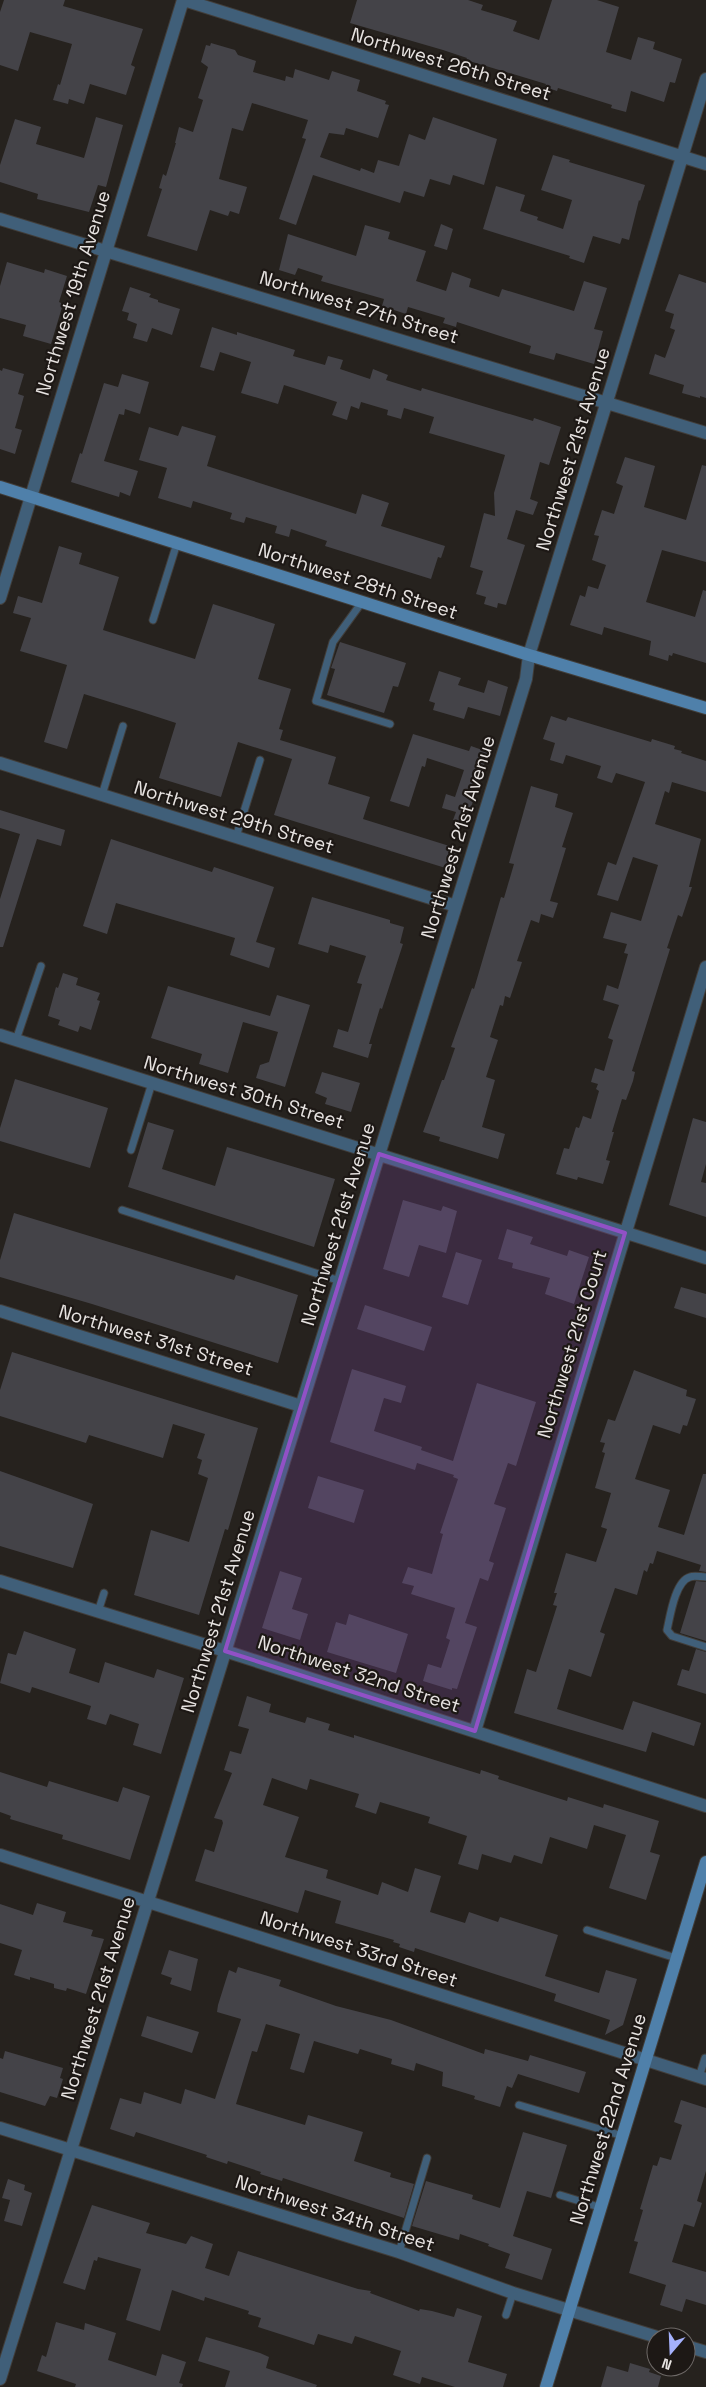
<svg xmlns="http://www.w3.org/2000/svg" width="706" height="2387" font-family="'Space Grotesk',sans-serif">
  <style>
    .building { fill: #444348 }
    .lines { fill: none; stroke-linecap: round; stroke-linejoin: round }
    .lane-casing { stroke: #413d39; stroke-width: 9 }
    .street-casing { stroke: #413d39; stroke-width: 14 }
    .secondary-casing { stroke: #413d39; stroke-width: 14 }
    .lane { stroke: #405f79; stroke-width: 7 }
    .street { stroke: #405f79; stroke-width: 12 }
    .secondary { stroke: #4f80aa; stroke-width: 12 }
    .marked { fill: #9151c6; fill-opacity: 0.2; stroke: #9151c6; stroke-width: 4; stroke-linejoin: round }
    .labels { text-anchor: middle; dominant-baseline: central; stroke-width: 4.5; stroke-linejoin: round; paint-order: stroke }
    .street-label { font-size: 19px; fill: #e7e3e1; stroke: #1d1815 }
  </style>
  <rect width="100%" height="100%" fill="#26221e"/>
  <path class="building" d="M4,0H65L63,6L143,29L131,65L135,67L126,95L90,84L84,104L69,99L68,104L53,100L58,84L60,85L72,44L30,32L18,71L0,65V12Z
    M357,0H468L483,5L481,10L517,21L513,31L539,40L552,0H597L619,7L606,52L631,60L638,37L655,42L653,49L682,59L675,83L670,82L664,102L631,91L626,112L611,108L612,105L558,88L557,91L545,87L546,84L466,60L467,58L443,50L350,23Z
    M211,43L235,50L238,55L256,61L253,72L285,81L286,76L293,78L295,69L329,80L332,71L360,80L357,91L386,101L385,104L389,105L378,138L346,128L344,135L329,133L320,157L360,171L361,168L374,173L378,160L399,166L409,134L425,140L433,117L497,139L484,185L453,175L450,185L430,179L424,197L404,191L400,203L313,175L296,225L279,219L306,139L302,138L308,120L252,103L243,131L232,128L219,179L247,187L239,214L230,211L228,216L210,210L197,251L147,236L162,189L159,188L163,174L166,176L176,143H175L179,127L193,132L203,100L198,98L208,67L201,62L206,45L210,46Z
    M96,117L123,125L106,187L98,185L89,212L37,199L38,194L0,182V165L15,119L41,127L36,144L84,158Z
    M553,155L570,160L569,162L645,185L640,201L639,200L629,240L622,238L620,244L593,236L584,263L569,258L570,256L483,229L496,186L525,195L520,211L538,217L537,220L563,229L572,200L541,190Z
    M441,224L453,229L447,250L434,246Z
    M365,225L390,232L388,239L426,251L416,281L446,291L452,272L471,279L469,287L499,297L502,289L574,311L584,281L607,288L594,329L603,331L594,364L556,353L554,360L529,353L531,346L457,322L456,327L443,323L445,318L408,307L406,314L382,306L384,299L321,281L323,276L298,268L295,275L279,270L288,234L356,256Z
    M7,262L44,273L45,269L67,276L59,302L63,304L51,344L23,336L26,325L0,318V286Z
    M679,274L706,283V398L700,396V398L682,393L684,385L649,374L655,354L665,358L675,330L670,328L674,314L665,311Z
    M130,287L151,294L149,297L158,300V302L180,309L172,335L152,328L147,342L133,338L137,324L127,320L129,313L122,311Z
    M212,327L237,335V332L295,350L293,356L325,365L328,356L343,360L340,369L370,379L373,369L388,375L386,380L421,391L422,388L533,421L534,418L561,427L549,465L540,462L530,499L538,502L533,515L516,510L507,539L525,545L506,605L498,603L497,608L484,604L486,597L476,594L483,571L470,567L484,513L495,516L494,493L505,455L429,433L434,417L404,408L401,419L387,415L388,410L361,402L359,409L351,406L347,420L332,415L337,402L284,385L278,404L241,393L251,362L220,352L214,371L200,367Z
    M3,368L24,374L18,394L24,396L15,428L22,430L15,454L0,449V370L2,371Z
    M122,374L149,382L140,414L125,409L124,415L119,414L104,461L138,471L130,496L120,492L119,497L71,482L80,453L82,454L104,383L118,387Z
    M182,426L216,436L207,466L356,514L362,494L389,503L381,526L445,546L441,558L438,557L431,579L325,546L327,541L291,529L289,537L275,533L277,526L246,517L244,523L230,519L232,513L193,501L191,508L158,498L167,468L139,460L149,427L178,436Z
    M625,457L655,466L644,507L686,520L702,465L706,466V562L662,550L646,602L695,617L703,590L706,591V663L673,653L672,656L669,655L668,661L649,655L651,641L604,627L602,635L570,625L580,595L585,597L588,586L598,589L606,565L592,560L599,536L594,535L602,510L614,514L623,486L616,483Z
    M59,546L82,553L79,564L119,577L103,630L195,659L213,604L275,624L258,679L291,689L279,729L283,730L280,740L336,757L328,784L370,797L363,819L459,849L452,870L274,815L292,759L238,742L221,797L159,778L176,723L139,711L84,694L67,749L44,742L67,665L20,651L31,618L13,613L18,596L42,603Z
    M340,642L406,663L398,687L393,686L384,713L327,695L335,669L331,668Z
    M439,671L461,678L458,685L484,693L488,680L508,687L500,716L468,707L464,719L433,710L435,703L429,701Z
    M551,716L566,721L568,717L651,742L652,739L675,746L674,749L682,751L681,753L706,761V792L672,782L669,793L665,791L655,824L701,839L689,887H692L682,917L678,915L667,948L670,949L632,1071L635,1072L633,1081L626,1100L622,1099L612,1132H614L606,1160L610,1161L603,1184L578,1177L577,1180L556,1174L564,1148L569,1149L576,1127L579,1128L583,1116L591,1119L599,1091L596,1089L598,1084L591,1082L595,1068L604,1071L613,1040L608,1038L619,1005L603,1000L607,985L618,989L628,954L624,953L627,944L603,938L611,912L641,921L658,865L633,857L618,901L597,895L608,862L616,865L645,782L616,773L612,783L597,778L601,766L566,755L563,764L550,760L555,743L543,739Z
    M413,734L469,751L471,746L488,752L466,824L453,820L456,812L442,808L446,794L455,797L464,770L427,758L425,767L422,766L409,807L390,801Z
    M531,786L558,794L555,807L573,813L562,847L566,848L550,901L558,903L553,918L541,914L539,923L531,920L517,961L522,962L510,998L505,996L503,1006L500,1005L490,1037L498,1040L486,1077L495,1080L482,1127L505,1134L498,1159L439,1141L440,1137L423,1132L442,1080H444L455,1048L451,1047L472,988L474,989L501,897L504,898L514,864L509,863Z
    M0,810L65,830L61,846L37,839L3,947H0V899L20,834L0,828Z
    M111,839L212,872L214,867L274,887L256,942L275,948L269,968L230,955L235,938L116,903L107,934L83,926Z
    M312,897L390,920V923L404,927L400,943L403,944L382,1009L380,1008L369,1044H372L368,1058L333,1047L338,1029L348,1032L362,984L357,983L366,956L330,945L328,953L298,944Z
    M63,973L78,978L76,985L100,993L97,1000L100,1001L91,1030L80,1026L78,1032L58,1025L60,1020L48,1016L56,987L58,988Z
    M168,986L270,1016L277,995L310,1005L285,1087L256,1078L260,1065L269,1062L278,1032L243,1022L228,1073L199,1064L202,1054L151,1038Z
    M322,1072L360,1083L351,1112L325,1104L327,1098L315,1093Z
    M15,1079L108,1108L90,1168L0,1141V1128Z
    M693,1118L706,1122V1164L701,1182L706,1183V1217L669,1205Z
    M148,1122L174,1130L162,1169L215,1186L227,1147L335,1179L314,1247L128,1187Z
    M403,1200L441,1211L443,1206L457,1211L446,1253L419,1245L409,1277L383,1269Z
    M14,1213L234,1280L236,1275L298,1295L278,1363L92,1304L0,1277V1260Z
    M507,1229L533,1237L530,1244L567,1256L569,1250L589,1257L574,1304L545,1294L550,1278L512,1268L513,1263L498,1259Z
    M456,1252L482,1260L468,1305L442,1297Z
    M681,1287L706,1294V1318L674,1308Z
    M365,1305L432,1327L424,1351L357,1329Z
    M12,1352L258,1428L228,1530L225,1529L199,1615L134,1595L151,1530L189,1542L208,1478L198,1474L202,1460L197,1458L205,1434L173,1424L163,1458L89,1435L86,1443L0,1416V1390Z
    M352,1369L406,1386L401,1403L384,1398L374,1431L422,1447L421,1450L453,1461L477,1383L536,1402L516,1466L508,1463L494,1504L506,1508L489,1561L494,1563L488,1581L480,1578L465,1623L477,1627L457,1689L452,1688V1690L423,1681L428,1664L441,1668L450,1640L446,1638L455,1608L411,1594L414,1586L402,1583L408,1567L432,1574L443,1534L440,1533L458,1479L453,1477L454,1475L417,1463L415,1470L330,1442Z
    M634,1370L687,1390L686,1396L696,1399L687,1426L683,1425L680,1434L653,1425L635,1479L670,1490L658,1527L684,1535L703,1474H706V1572L699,1571L701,1565L657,1551L653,1564L650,1563L647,1572L644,1570L637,1595L615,1588L600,1632L605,1634L591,1677L569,1669L557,1709L623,1730L633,1701L701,1723L694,1746L652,1732L646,1752L514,1713L527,1669L536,1672L557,1606L553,1605L557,1593H554L566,1553L596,1562L607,1529L601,1527L611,1493L595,1488L605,1453L602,1452L605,1443L600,1442L608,1419L615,1421Z
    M0,1471L93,1504L73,1568L0,1546Z
    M318,1476L364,1490L354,1523L308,1508Z
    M280,1571L302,1578L292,1609L308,1614L300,1640L262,1628Z
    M696,1581L706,1582V1641L680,1633Z
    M349,1614L408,1634L396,1673L327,1652L336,1622L346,1625Z
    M24,1631L76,1649L69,1673L99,1683L105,1662L154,1678L157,1669L184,1678L161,1754L133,1745L139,1724L110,1714L106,1725L87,1719L91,1706L32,1687L30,1693L0,1683L8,1653L16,1655Z
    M696,1649L706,1652V1694L677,1685L682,1669L689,1671Z
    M247,1696L271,1704L269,1712L305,1723L307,1717L330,1724L328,1730L354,1738V1735L480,1774L481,1770L499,1776L498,1779L567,1801L568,1797L603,1808L604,1804L659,1821L650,1852L660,1855L646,1900L609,1888L626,1835L594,1825L587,1849L550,1837L542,1864L514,1855L511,1863L482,1854L478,1870L458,1864L467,1836L428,1823L430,1817L380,1802L376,1814L355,1807L359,1794L310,1779L307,1790L272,1778L263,1805L299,1817L285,1857L328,1870L326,1878L378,1895L382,1882L408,1892L415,1868L441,1876L430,1912L465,1923L469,1912L498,1922L500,1917L558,1935L545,1976L599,1993L606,1970L637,1979L623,2025L605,2035L610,2020L554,2001L556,1994L415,1948L414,1952L399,1947L400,1944L393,1942L394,1940L335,1923L341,1901L305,1890L298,1913L195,1881L205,1849L214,1852L223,1823L222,1820L214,1818L232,1773L224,1770L230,1751L241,1754L249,1729L238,1726Z
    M0,1772L47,1787L49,1781L118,1802L123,1787L150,1796L130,1860L69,1841L62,1839L63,1835L10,1819L11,1816L0,1812Z
    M37,1903L66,1912L63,1922L93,1930L91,1936L104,1939L86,1994L67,1988L66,1991L54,1988V1984L30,1977V1980L14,1975L22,1950L0,1943V1904L33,1915Z
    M169,1950L198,1959L191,1991L170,1984L172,1978L161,1974Z
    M238,1967L281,1980L279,1986L336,2006L391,2020L484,2054L485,2049L528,2061L530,2055L586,2072L579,2093L518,2074L512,2088L507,2086L500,2107L474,2099L475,2096L442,2086L443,2072L416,2063L414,2071L391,2064L392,2059L360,2049L358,2054L314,2041L304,2073L290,2069L300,2034L266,2024L257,2052L252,2051L236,2104L305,2125L308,2115L363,2132L354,2161L391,2173L390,2177L414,2184L404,2218L283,2178L282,2181L260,2174L261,2172L228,2161L227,2164L206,2157L207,2155L136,2132L134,2137L110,2129L120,2098L141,2104L144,2092L181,2104L185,2089L215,2099L241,2019L217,2012L218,2005L229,1970L236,1973Z
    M147,2016L199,2032L192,2053L141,2036Z
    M5,2051L63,2068L60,2078L63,2079L57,2098L50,2096L45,2106L0,2092V2058L3,2059Z
    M681,2100L706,2108V2171L697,2201L702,2203L694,2227L684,2224L672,2262L706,2272V2305L686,2299L682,2312L660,2305L666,2285L629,2273L638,2242L634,2241L643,2210L640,2209L653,2165L657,2166L660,2157L671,2160L682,2125L674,2122Z
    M523,2132L567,2145L551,2198L527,2191L513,2236L552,2249L542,2280L505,2268L510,2254L488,2246L489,2244L460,2234L459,2240L412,2226L426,2181L473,2195L472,2199L500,2208Z
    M8,2179L25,2185L24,2190L32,2193L22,2226L4,2221L10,2200L2,2198Z
    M92,2205L150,2223L146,2233L186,2244L191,2236L213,2244L205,2268L229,2276L238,2251L358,2289L371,2291L370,2293L419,2311L420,2309L432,2311L454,2317L457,2308L482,2316L468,2362L507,2374L503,2387H455L422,2377L420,2384L393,2375L401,2351L355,2336L352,2344L318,2334L314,2345L258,2327L261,2318L248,2314L249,2311L205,2297L204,2301L172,2290L160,2331L126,2320L141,2269L98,2257L97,2261L94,2260L85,2290L63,2283Z
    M56,2322L84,2330L85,2323L116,2333L108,2360L156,2376L162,2354L186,2362L179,2383L183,2384L182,2387H75L76,2384L37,2371L42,2355L46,2357Z
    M206,2337L260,2353L269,2357L266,2368L317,2385L316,2387H225L230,2371L198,2361Z
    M630,2363L650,2369L649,2372L661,2376L658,2387H601L607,2366L628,2372Z"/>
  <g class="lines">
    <g class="lane-casing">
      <path id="lane" d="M362,602L333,642L316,701L390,724
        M153,620L177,543
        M102,795L123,726
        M236,837L260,760
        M16,1040L41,966
        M131,1150L152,1083
        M122,1210L340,1281
        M706,1577C701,1577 694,1575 690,1577C675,1581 670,1617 667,1630L672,1636L706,1647
        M98,1612L104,1593
        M587,1930L676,1958
        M699,2077L705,2058
        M519,2105L623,2136
        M560,2195L602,2208
        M399,2252L427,2158
        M506,2315L513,2293"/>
    </g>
    <g class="street-casing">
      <path id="street" d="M184,0L706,164
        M0,219L706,433
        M0,598L183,0
        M0,763L456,906
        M0,1035L706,1258
        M0,1311L301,1406
        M0,1581L225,1651L706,1806
        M475,1731L706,967
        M0,1855L706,2079
        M0,2128L399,2252L513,2293L657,2337
        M686,2346L706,2352
        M0,2379L456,906L526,679L529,655L706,79"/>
    </g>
    <g class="secondary-casing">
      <path id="secondary" d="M0,487L529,655L706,708
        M546,2387L706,1862"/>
    </g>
    <use href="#lane" class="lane"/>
    <use href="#street" class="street"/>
    <use href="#secondary" class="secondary"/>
  </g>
  <path class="marked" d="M379,1154L625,1233L475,1731L225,1651Z"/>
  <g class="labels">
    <g class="street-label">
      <text transform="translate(451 64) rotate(17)">Northwest 26th Street</text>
      <text transform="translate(73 293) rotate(-73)">Northwest 19th Avenue</text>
      <text transform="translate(359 307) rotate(17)">Northwest 27th Street</text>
      <text transform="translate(573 449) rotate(-73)">Northwest 21st Avenue</text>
      <text transform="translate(358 581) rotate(18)">Northwest 28th Street</text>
      <text transform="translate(234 817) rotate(17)">Northwest 29th Street</text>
      <text transform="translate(458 837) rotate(-73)">Northwest 21st Avenue</text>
      <text transform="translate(244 1092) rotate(17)">Northwest 30th Street</text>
      <text transform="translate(338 1224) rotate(-73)">Northwest 21st Avenue</text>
      <text transform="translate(156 1340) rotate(17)">Northwest 31st Street</text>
      <text transform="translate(572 1344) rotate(-73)">Northwest 21st Court</text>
      <text transform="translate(218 1611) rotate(-73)">Northwest 21st Avenue</text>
      <text transform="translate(359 1674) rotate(18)">Northwest 32nd Street</text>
      <text transform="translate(359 1949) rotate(18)">Northwest 33rd Street</text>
      <text transform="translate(98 1998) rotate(-73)">Northwest 21st Avenue</text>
      <text transform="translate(608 2119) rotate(-73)">Northwest 22nd Avenue</text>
      <text transform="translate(335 2213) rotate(18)">Northwest 34th Street</text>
    </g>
  </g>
  <g transform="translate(671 2352) rotate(199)"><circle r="24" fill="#1d1815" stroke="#6e6967"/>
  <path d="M0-4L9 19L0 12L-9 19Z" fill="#a5b1fc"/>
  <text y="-8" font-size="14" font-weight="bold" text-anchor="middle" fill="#e7e3e1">N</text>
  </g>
</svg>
